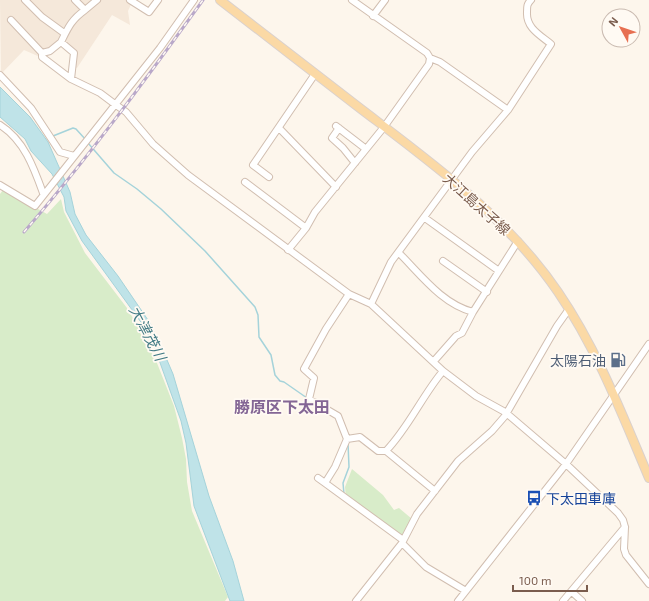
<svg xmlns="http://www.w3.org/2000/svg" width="649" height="601" font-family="'Exo 2','Noto Sans JP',sans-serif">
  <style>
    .residential { fill: #f5e8da }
    .green { fill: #d8ecc9 }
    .water { fill: #bfe3e8; stroke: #a5d3da }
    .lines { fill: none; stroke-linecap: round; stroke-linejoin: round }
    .stream { stroke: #a5d3da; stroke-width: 1.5 }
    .minor-casing { stroke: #d1beb0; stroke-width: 8 }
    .major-casing { stroke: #dad1cd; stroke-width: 10 }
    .minor { stroke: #fff; stroke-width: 6 }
    .major { stroke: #fbd9a5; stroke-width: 8 }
    .rail-casing { stroke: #b9a8c9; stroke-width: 3 }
    .rail { stroke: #fffaf3; stroke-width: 1.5; stroke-dasharray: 4.5; stroke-linecap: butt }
    .labels { text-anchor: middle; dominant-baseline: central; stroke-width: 3.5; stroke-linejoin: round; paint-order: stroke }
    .street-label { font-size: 14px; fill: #7a5c4d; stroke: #fffaf3 }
    .service-label { font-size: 14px; fill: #4e5e75; stroke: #fffaf3; text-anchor: end }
    .transit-label { font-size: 14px; fill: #164399; stroke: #fffaf3; text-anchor: start }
    .water-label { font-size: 15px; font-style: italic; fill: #437c86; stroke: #fffaf3 }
    .quarter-label { font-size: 16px; font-weight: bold; fill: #846695; stroke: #fffaf3 }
  </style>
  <rect width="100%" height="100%" fill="#fdf6ec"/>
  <path class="residential" d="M0,0H133L128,11L130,25L112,15L77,68L74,67L77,53L62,43L40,57L24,50L1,74Z"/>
  <path class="green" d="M3,190L25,204H29L47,214L61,199L64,212L85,253L127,308L137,325L144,342L155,358L174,406L182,438L186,459L187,482L192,511L228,597L225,601H0V194Z
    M352,469L383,495L394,510L399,508L412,519L401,537L346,498L345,487Z"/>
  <path class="water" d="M0,87L30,117L48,142L70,192L75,214L86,235L118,276L150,323L164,353L173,374L209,496L233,561L244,601H230L194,506L186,443L181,421L154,346L143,325L82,241L66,211L64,197L52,174L31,151L25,139L0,117Z"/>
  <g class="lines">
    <path class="stream" d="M53,136L73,128L76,129L86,140
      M88,143L114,173L137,189L161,209L205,251L255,307L258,315L259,337L271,355L275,375L280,381L284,382L307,398
      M323,404L338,413
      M344,494L343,483L349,467L348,443"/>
    <g class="minor-casing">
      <path id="minor" d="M25,0L42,17L64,33
        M75,0L85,10L97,0
        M130,0L149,12L158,0
        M373,16L385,0
        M11,20L42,53V57L71,79L100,93L116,105L126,112L153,144L188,175L349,294L371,304L443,371L476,396L505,412L566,464L618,513L623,520L625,527L624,549L626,555L649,584
        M61,42L74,53L71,79
        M42,53L50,51L61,42C68,28 71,20 85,10
        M430,58L440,62L508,110
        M0,75L31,108L60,152L74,156
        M0,125C24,140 34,168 43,193
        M336,126L366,149
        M279,128L336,187
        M339,128L332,138L343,148L355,163
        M269,177L253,165L315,74
        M245,182L306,228
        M0,185L35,206L160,48L194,0
        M425,218L499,271
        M288,250L306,228L315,212L384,127L429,64L430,58L427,53L352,0
        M399,253C421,275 442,304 473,312
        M443,261L487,292
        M349,294L326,329L304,369L314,378L309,399L338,416L347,439L335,467L325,483L403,540
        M371,304L391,262L472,152L508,110L551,44C540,35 526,28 527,12C527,6 527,4 531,0
        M434,361L456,336L462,333L473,312L518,241
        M347,439L360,437L378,451H386C409,427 422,396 443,371
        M386,451L435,491
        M318,478L325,483
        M402,543L426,567L466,591
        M572,592L582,601
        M356,601L402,543L417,514L458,461L492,431L505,416L557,326L569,309
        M458,601L566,464L649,344
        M563,601L625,527"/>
    </g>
    <g class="major-casing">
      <path id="major" d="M220,0C267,36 314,73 361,109C432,163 507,217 558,292C597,349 622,414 649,478"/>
    </g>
    <use href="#minor" class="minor"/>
    <use href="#major" class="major"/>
    <g class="rail-casing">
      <path id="rail" d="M24,232C88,158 146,79 203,0"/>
    </g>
    <use href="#rail" class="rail"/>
  </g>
  <defs>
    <g id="fuel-bare" transform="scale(1.2)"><path d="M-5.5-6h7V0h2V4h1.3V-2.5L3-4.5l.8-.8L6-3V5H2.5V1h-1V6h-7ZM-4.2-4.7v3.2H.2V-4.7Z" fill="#5c6f8a" stroke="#fffaf3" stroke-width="2.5" paint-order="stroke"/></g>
    <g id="bus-bare" transform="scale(1.2)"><path d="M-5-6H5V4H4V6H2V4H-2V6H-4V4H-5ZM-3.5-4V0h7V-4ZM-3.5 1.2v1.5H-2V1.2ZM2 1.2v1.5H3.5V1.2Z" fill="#1a4fb4" stroke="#fffaf3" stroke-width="2.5" paint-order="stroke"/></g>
  </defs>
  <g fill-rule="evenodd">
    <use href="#fuel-bare" x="618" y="360"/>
    <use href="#bus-bare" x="534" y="498"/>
  </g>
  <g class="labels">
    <g class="street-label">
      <text transform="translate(477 204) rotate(42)">大江島太子線</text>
    </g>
    <g class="service-label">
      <text x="606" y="360">太陽石油</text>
    </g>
    <g class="transit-label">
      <text x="546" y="498">下太田車庫</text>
    </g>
    <g class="water-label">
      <text transform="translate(148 333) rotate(62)">大津茂川</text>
    </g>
    <g class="quarter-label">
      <text x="282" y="406">勝原区下太田</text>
    </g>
  </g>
  <g transform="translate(621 28) rotate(310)"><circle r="19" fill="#fffaf3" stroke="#cabbb1"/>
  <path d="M0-3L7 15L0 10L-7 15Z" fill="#e76f51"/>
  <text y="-6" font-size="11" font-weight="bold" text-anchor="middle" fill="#7a5c4d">N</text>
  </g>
  <path d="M513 585v6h74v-6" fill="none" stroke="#7a5c4d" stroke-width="2"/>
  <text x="519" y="585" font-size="12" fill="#7a5c4d" stroke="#fffaf3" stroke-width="3" paint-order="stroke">100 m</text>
</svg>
